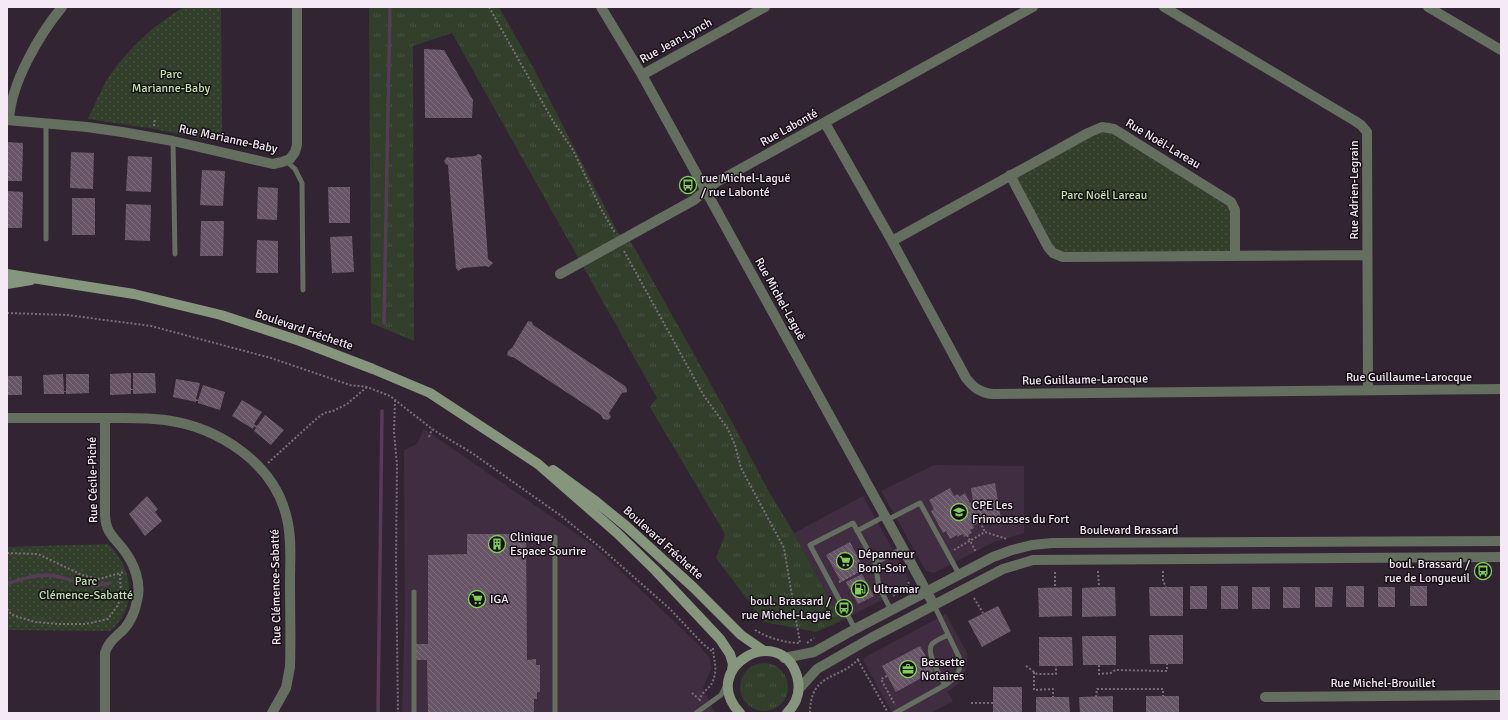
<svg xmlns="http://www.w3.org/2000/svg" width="1508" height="720" font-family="Signika,sans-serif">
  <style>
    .built { fill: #412d41 }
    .grass { fill: url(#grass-tufts) }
    .park { fill: url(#park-dots) }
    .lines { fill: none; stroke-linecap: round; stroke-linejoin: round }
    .stream { stroke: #583b59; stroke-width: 3.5 }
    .building { fill: url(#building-back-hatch) }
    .path { stroke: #7a6d7a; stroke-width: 2; stroke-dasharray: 2 2; stroke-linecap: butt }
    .service { stroke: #646f5f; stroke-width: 5 }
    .minor { stroke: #646f5f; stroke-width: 10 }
    .tertiary { stroke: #646f5f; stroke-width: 10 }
    .secondary { stroke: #85967d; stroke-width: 10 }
    .labels { text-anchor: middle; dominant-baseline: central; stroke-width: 3; stroke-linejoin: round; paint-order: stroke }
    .street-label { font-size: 12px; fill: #f4e9f4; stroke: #171017 }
    .park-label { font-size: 12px; fill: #bce4a9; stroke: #171017 }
    .poi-label { font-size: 12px; fill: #f4e9f4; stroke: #171017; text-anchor: start }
  </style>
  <defs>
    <pattern id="grass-tufts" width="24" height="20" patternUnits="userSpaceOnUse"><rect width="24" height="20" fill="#313f2b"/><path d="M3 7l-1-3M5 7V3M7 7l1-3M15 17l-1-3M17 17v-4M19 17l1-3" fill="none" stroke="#455240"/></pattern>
    <pattern id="park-dots" width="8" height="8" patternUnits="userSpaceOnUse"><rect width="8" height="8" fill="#313f2b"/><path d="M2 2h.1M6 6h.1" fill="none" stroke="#455240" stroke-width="1.8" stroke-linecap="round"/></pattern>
    <pattern id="building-back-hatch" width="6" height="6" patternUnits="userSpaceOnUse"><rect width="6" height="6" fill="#685668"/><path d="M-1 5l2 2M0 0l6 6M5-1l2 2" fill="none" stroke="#7e6e7e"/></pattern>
  </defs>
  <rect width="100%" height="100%" fill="#332433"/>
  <path class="built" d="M424,429L594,546L697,643L710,658L711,669L703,688L715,713H402L405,611L404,450L417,444Z
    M934,465L1024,466V533L994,542L934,573L926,571L881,491Z
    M863,496L908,577L905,588L841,621L794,533Z
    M946,614L967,653V662L964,678L956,686L947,692L953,701L931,713H892L863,660L865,657Z"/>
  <path class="grass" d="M369,7H499L533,67L618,233L631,242L731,420L768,490L794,533L841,621L816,632L764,622L716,558L725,534L650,407L657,398L452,33L413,46L414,341L371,323Z
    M740 687a24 24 0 1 1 48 0a24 24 0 1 1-48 0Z"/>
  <path class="park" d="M184,7H221L222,143L154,129L88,119C95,105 101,89 110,75C129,48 155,24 184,7Z
    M1109,122L1230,205L1237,253L1078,259L1050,249L1012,173Z
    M108,544C133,567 139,608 110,631L7,630V547Z"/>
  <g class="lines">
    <path class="stream" d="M384,323L390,7
      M9,583C23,579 40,573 55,576C78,580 86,590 110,583
      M378,713L382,411"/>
  </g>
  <path class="building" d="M424,49L444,50L473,100L472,118H425Z
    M7,142L23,143L22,181H7Z
    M71,152L94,153L93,189L70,188Z
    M478,154L481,155L482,158L481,160L488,259L493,263L489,267L485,266L463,268L458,271L456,268L448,165L446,164L444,161L447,157L451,158L475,156Z
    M128,156L152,157L151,192L126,191Z
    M202,170L225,171L223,206L200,205Z
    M258,187L278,188L277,220L257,219Z
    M328,187H350V223H329Z
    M7,191L23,192L22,228H7Z
    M72,198H95V235H72Z
    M126,204L151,205L150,241L125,240Z
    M201,221H224L223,256H200Z
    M352,236L354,272L332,273L330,237Z
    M257,240L278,241V273H256Z
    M528,321L532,322L533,325L625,386L627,389V392L622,393L609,413L611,417L608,420L603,419L601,415L513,357H511L507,355L508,351L512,348Z
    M131,373V389H133V373H155L156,393L133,394V390H131V394L110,395V374Z
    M63,374L64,391H66V374H89V393L66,394V392H64V394H44L43,375Z
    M7,376H22V395H7Z
    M176,379L200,383L196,399L198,400L203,385L225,392L220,410L198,403V401H196V402L173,397Z
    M242,400L262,412L254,424L257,426L265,415L284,430L271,445L254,431L256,428L254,426L253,429L232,416Z
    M995,483L1001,519L982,521L973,526L974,528L970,530L972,533L964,537L963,534L957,537V535L950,539L946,531L943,533L931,511L934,509L929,500L950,488L954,496L958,494L959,497L965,493L970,503L973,502L971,488Z
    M147,496L158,509L155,512L162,521L145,536L129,514Z
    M467,534H526L527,660L536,659V665H540V692H537V699H534V712H428L427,660H416V644H428V555L467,554Z
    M850,542L864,569L841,582L826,555Z
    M862,574L874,596L858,604L846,582Z
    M1190,586H1207V609H1190Z
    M1221,586H1238V609H1221Z
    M1346,586H1364V607H1346Z
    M1410,586H1427V606H1410Z
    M1072,587V616L1039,617L1038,588Z
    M1099,587H1115L1116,616L1082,617V588Z
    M1149,587H1183V616H1150Z
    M1252,587H1270V609H1252Z
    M1283,587H1300V608H1283Z
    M1315,587H1333L1332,607H1315Z
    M1378,587H1395V607H1378Z
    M998,606L1011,631L982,647L968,621Z
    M1149,635H1183V664H1150Z
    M1082,636H1116V665H1083Z
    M1039,637H1072L1073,666H1039Z
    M920,646L934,671L896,692L882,666Z
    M993,687H1022V713H993Z
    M1113,696V713H1080L1079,697Z
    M1146,696H1179V713H1146Z
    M1036,697H1069L1070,713H1036Z"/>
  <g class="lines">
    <path class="path" d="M489,7L553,121L573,150L601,209L615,233
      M154,126L155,118
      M624,251L704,396L728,429L735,445L741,468L784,548L800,643
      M7,313L67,315L151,326L271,358L350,385L367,387L390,396L432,429L472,453L560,515L601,548L670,609L703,644L714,653
      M395,400L394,432L397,465L396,560L398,713
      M429,437L432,429
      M268,463L315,420L324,413L333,411L347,404L367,387
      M980,522L985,532
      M967,535L976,552
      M954,550L985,532L1007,539
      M7,553L38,554L82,575L99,579L124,572
      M1098,571L1099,587
      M1163,571V581L1166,587
      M1055,572V588
      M120,574L121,595
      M839,582L869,566
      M893,596L906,588L909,582
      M974,598L983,613
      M7,609L12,615L35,622L59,624H86L108,619L118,605L121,595L128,596
      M755,630C768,638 785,643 800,643
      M807,643L814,638
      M858,660L887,711
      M1099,665V674L1111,673L1115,670L1167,671V664
      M1026,666L1037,674H1056V666
      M1034,672V690L1053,689V697
      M887,676L881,679L895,705
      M692,693L699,699
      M1096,697L1097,689H1163V696
      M700,701C699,694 709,689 712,683C719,668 713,661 713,647
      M971,703H993
      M810,713C810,671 842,680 859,658"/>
    <path class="service" d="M46,123V239
      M173,141L175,254
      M286,161L295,169L302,183L303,290
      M887,520L920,503L959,574
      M857,531L885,516
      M875,563L903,548
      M855,629L810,545L853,523L875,563L879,587L891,610
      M945,685C941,677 925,653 932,644C936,640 944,637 948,635
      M414,713V592
      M555,713V537
      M696,713L721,695L727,683
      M895,713L947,684C957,677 963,669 959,657L934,605"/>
    <path class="minor" d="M601,7L642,75L934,605
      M1164,7L1355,121L1361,125L1367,132L1368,390
      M1428,7L1501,50
      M642,75L765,7
      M7,120L87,127L122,132L173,141L273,164L282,162L290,159L295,152L297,145V7
      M9,120C11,83 39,35 62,7
      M825,123L892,241L966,378C973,387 980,393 993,394L1501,389
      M1010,175L1048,247L1053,253L1063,257L1367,255
      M892,241L1088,133L1102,127L1114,129L1231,202L1235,210V255
      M560,274L694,200L715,183L1033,7
      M7,418C39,418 72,418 104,418C124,418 145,417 165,420C218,427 275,463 287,519C292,539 290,561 290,582C290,611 291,639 290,667L286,688L272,713
      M105,418V515C106,533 113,536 123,549C134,563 142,583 137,601C135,611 131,621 124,629C117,636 108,642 105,653V713
      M1265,697L1501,695"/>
    <path class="tertiary" d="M784,658L814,652L855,629L993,557L1012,550L1032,545L1052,543L1501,541
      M799,689L817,669L871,638L1003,569L1033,560L1501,557"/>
    <path class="secondary" d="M7,274L134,294L221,315L300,341L373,369L430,393L538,464L617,533L655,570L720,639L730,654L733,664L732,670
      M7,284L31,280
      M553,470L594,500L626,526L693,587L741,635L764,651
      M740,713C697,668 780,621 797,676C801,690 797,703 787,713"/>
  </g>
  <defs>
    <g id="bus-ring" transform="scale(0.9)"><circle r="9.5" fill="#171017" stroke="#7fd052" stroke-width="1.5"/><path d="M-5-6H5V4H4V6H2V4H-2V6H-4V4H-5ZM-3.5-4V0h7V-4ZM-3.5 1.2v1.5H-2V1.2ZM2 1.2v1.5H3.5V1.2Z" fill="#7fd052"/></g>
    <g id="school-ring" transform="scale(0.9)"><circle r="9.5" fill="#171017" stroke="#7fd052" stroke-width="1.5"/><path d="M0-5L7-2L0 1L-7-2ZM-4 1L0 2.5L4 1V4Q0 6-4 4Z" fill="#7fd052"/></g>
    <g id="building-ring" transform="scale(0.9)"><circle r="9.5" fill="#171017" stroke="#7fd052" stroke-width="1.5"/><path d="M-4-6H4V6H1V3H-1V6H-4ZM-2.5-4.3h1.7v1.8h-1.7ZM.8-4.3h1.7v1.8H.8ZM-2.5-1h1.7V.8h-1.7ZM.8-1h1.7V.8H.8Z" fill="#7fd052"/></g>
    <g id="supermarket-ring" transform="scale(0.9)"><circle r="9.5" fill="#171017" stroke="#7fd052" stroke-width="1.5"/><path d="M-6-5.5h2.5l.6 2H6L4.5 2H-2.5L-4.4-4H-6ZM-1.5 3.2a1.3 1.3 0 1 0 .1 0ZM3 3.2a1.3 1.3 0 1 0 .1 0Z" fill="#7fd052"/></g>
    <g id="fuel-ring" transform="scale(0.9)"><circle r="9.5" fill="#171017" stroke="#7fd052" stroke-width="1.5"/><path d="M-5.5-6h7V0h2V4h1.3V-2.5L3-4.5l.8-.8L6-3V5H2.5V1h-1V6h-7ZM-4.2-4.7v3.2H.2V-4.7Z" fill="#7fd052"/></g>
    <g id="office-ring" transform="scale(0.9)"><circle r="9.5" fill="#171017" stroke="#7fd052" stroke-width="1.5"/><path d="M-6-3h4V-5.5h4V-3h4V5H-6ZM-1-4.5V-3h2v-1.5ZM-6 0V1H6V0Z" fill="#7fd052"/></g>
  </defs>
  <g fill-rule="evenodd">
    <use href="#bus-ring" x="688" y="185"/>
    <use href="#school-ring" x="959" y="512"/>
    <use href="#building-ring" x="497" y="544"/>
    <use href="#supermarket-ring" x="845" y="561"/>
    <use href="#bus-ring" x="1483" y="571"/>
    <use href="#fuel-ring" x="860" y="589"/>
    <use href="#supermarket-ring" x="477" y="599"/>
    <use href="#bus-ring" x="844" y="608"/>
    <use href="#office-ring" x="908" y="669"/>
  </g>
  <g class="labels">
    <g class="street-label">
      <text transform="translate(676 41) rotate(-29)">Rue Jean-Lynch</text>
      <text transform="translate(789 128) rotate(-29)">Rue Labonté</text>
      <text transform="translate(228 139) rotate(12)">Rue Marianne-Baby</text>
      <text transform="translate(1163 144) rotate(31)">Rue Noël-Lareau</text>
      <text transform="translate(1354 190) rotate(-90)">Rue Adrien-Legrain</text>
      <text transform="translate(780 299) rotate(61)">Rue Michel-Laguë</text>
      <text transform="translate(304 330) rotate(19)">Boulevard Fréchette</text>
      <text x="1409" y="377">Rue Guillaume-Larocque</text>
      <text transform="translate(1085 380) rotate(-1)">Rue Guillaume-Larocque</text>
      <text transform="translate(93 480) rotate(-91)">Rue Cécile-Piché</text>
      <text x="1129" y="530">Boulevard Brassard</text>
      <text transform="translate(663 543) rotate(42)">Boulevard Fréchette</text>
      <text transform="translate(276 587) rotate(-91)">Rue Clémence-Sabatté</text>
      <text x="1383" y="683">Rue Michel-Brouillet</text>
    </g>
    <g class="park-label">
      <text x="171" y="74">Parc<tspan x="171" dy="14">Marianne-Baby</tspan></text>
      <text x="1104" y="195">Parc Noël Lareau</text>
      <text x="86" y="581">Parc<tspan x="86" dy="14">Clémence-Sabatté</tspan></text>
    </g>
    <g class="poi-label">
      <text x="701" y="178">rue Michel-Laguë<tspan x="701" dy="14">/ rue Labonté</tspan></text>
      <text x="972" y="505">CPE Les<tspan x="972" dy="14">Frimousses du Fort</tspan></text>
      <text x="510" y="537">Clinique<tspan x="510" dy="14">Espace Sourire</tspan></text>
      <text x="858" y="554">Dépanneur<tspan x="858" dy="14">Boni-Soir</tspan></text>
      <text x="1470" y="564" text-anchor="end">boul. Brassard /<tspan x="1470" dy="14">rue de Longueuil</tspan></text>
      <text x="873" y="589">Ultramar</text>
      <text x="490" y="599">IGA</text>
      <text x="831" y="601" text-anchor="end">boul. Brassard /<tspan x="831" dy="14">rue Michel-Laguë</tspan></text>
      <text x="921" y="662">Bessette<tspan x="921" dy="14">Notaires</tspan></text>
    </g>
  </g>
  <rect width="1508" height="720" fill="none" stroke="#f4e9f4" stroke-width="16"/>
</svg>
